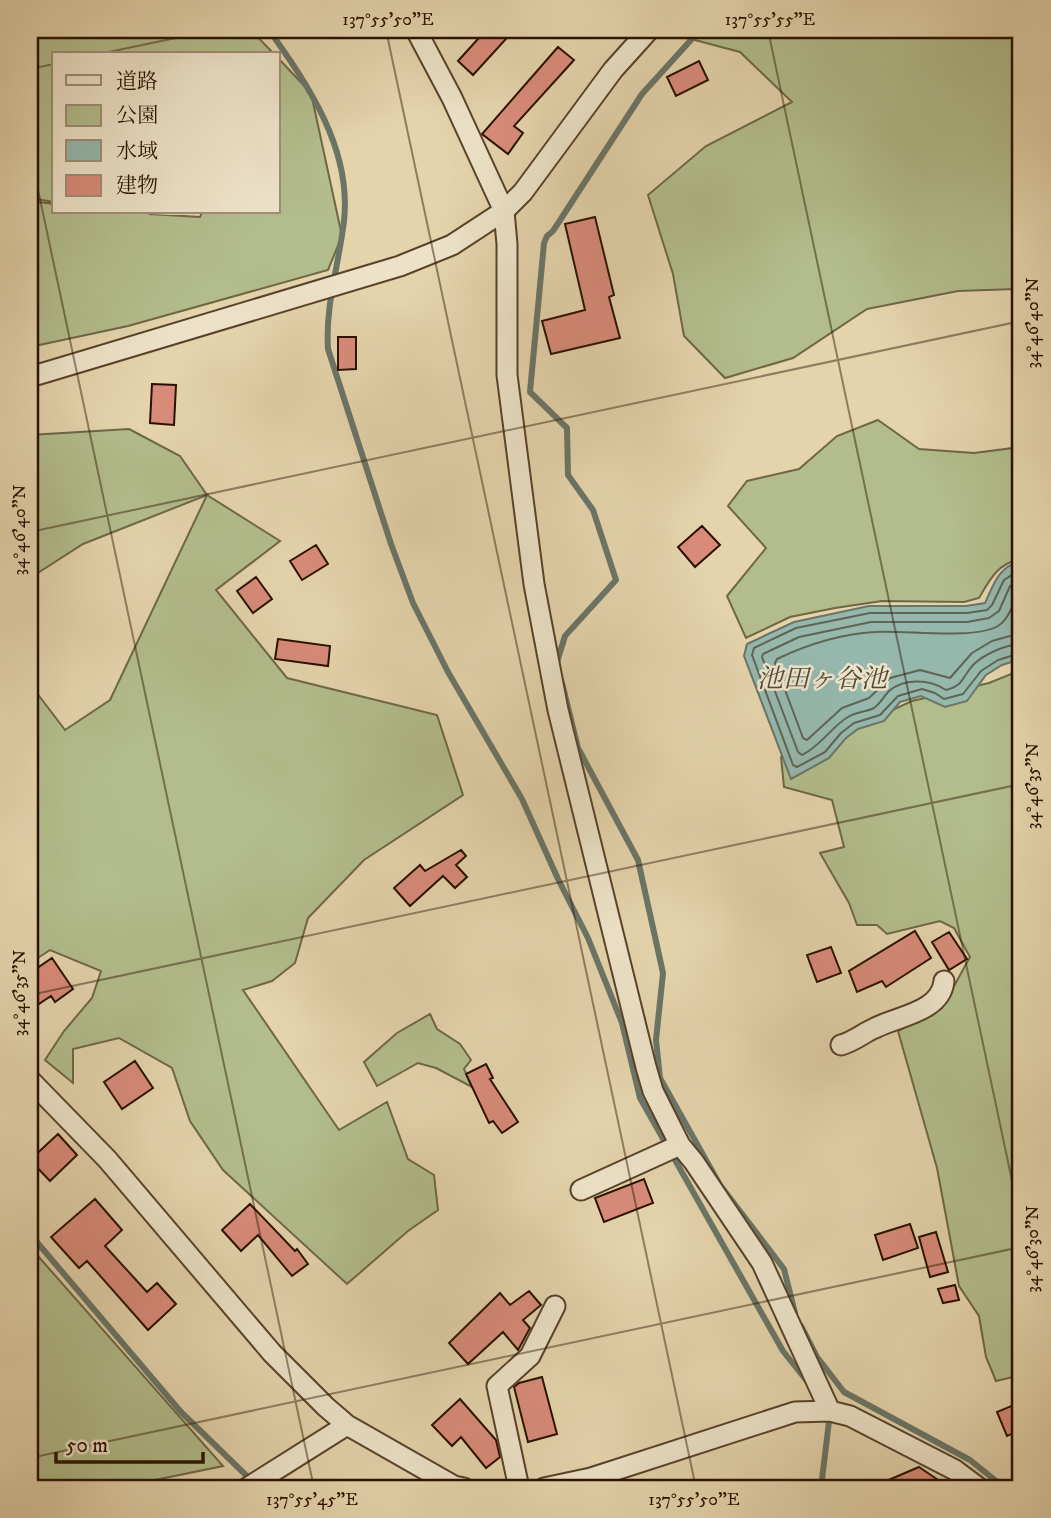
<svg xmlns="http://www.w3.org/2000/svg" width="1051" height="1518" font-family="'IM FELL DW Pica','Noto Serif JP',serif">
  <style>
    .green { fill: #b2bd8b; stroke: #6e6746; stroke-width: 2 }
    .water { fill: #95b7ac; stroke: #6a7567; stroke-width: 2 }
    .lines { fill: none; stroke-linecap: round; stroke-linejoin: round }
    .shore { stroke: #5f6456; stroke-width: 2 }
    .stream { stroke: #6a7567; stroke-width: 6 }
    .building { fill: #d88b79; stroke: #291100; stroke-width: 2 }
    .minor-casing { stroke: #58422b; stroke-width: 23 }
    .minor { stroke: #ede2c8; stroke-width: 19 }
    .ticks { fill: none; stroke: #291100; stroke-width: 2; stroke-opacity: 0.45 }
    .labels { text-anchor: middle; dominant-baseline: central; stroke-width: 5; stroke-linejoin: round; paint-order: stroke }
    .water-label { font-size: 26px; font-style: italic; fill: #4f4b3c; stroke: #ede2c8 }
    .neatline { fill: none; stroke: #291100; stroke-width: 2.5 }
    .ticks-label { font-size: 18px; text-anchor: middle; fill: #291100 }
  </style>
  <rect width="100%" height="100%" fill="#e4d3ab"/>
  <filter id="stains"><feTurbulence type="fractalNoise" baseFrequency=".00286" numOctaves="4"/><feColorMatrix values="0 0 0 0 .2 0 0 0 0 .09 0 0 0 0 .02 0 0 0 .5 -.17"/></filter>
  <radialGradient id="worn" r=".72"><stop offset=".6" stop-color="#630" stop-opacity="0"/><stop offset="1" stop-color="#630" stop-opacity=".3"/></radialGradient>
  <path class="green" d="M30,30H251L274,54H54V202L30,198Z
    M693,30H1021V293L1016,289L958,291L867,309L793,358L725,378L684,336L673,274L648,195L706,146L792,102L740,52L687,38Z
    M278,58L311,93L342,236L328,270L128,326L30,347V201L54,204V212H190L149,214L200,217L202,212H278Z
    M878,420L919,449L974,453L1021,447V559C998,563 990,579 979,598L964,602L882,601L835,608L790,617L746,638L727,596L766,548L728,506L747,481L799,469L837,436Z
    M129,429L180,456L207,495L280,541L216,590L287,678L437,715L463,795L364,860L308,918L295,963L272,981L243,990L339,1130L387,1102L408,1159L434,1175L438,1210L408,1231L347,1284L223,1170L190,1121L172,1068L119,1038L73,1049V1083L45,1060L64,1031L92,998L101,971L50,950L30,963V684L65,730L110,700L207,495L83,544L30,578V435Z
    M1021,670V813L1018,816L1021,819V1375L996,1381L986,1357L979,1316L959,1286L937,1168L898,1031L942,1008L970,957L954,928L940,921L887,934L877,925H857L849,903L820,853L844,847L832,800L784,787L781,757L830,748L857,726L912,701L989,683Z
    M430,1014L437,1029L460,1044L471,1060L464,1069L472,1087L436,1068L418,1063L377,1086L364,1062L397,1033Z
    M30,1247L223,1466L116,1488H30Z"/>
  <path class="water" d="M1021,562V659L1002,665L986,675L967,701L945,707L921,696L900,702L884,721L858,729L846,738L829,758L791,779L744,656L747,644L794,622L869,606H966L985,603C993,586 999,565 1021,562Z"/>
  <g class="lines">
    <path class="shore" d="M1021,569L1004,580L992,605L987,610L967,613H870L796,628L754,648L752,655L793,765L797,767L825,752L841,733L854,723L880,715L898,696L922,689L935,693L944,699L963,694L981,671L998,660L1021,653
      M1021,578L1010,586L999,611L989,618L967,622H871L799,637L763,654L762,657L798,752L802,755C822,745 830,728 848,717C856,712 866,712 874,708C880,704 884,696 889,691C904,678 930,679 946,690C964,686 962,676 974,664C986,653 1006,645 1021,644
      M1021,591C1012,601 1011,618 998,626C973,640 906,630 875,632C842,634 806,645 777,659L775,663L803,738L807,740L842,708L869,698L890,678L920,670L950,678L972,653L992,641L1021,633"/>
    <path class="stream" d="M269,30C308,85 352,149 344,221C339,264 325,306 328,349L391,544L413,603L448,672L522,799L558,879L588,938L622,1023L640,1098L783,1351L810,1385
      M557,662L565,636L616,580L593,510L568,475L567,428L530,392L544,243L547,236L553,231L642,94L700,30
      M562,683L578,748L638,860L663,973L656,1040L660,1078L720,1185L784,1269L795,1313
      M30,1234L181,1412L253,1482
      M801,1326L817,1357L844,1392L970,1460L1005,1488
      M821,1488L830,1413"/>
  </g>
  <path class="building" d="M486,30H514L473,75L458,61Z
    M558,47L574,60L514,126L523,133L508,154L482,134Z
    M699,61L708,80L676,96L667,77Z
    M595,217L614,295L609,297L620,338L551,354L542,321L585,310L565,224Z
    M338,337H356V369L338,370Z
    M152,384L176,385L174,425L150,423Z
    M702,526L720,545L695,567L678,547Z
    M316,545L328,564L302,580L290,561Z
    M256,577L272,599L253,613L237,591Z
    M278,639L330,646L328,666L275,659Z
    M461,850L466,856L456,865L467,877L455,888L443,876L410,906L394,888L420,865L425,871Z
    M915,931L931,958L886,987L882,981L857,992L849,971Z
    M949,932L967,959L949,970L932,942Z
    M831,947L841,973L817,982L807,955Z
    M52,958L73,989L55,1002L51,996L30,1010V973Z
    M135,1061L153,1088L122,1109L104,1082Z
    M486,1064L493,1078L490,1079L518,1122L502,1133L493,1121L489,1123L466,1074Z
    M58,1134L77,1155L50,1181L30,1160Z
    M644,1179L653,1203L604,1222L595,1198Z
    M95,1199L122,1230L105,1246L147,1292L157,1283L176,1304L148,1330L87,1261L79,1268L51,1237Z
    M250,1204L295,1251L297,1249L308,1264L292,1276L258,1235L241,1251L222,1230Z
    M910,1224L918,1248L883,1260L875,1235Z
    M936,1232L948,1272L930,1277L919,1237Z
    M955,1285L959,1300L943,1303L938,1289Z
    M529,1291L541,1305L523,1320L530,1328L518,1350L503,1332L468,1364L449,1343L500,1293L510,1305Z
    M542,1377L557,1434L528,1442L514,1387L519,1383Z
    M460,1399L496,1440L500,1457L486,1468L461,1437L452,1446L432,1425Z
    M1021,1402V1430L1007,1436L997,1412Z
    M919,1467L950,1488H870Z"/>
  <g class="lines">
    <g class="minor-casing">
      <path id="minor" d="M416,30L452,98L504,211L507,244V375L534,584L558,710L646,1067L653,1091L680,1145L694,1162L762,1263L830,1411
        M30,377L400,266L452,245L504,211L523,192L613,70L649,30
        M841,1045C855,1041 863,1033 875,1028C898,1016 941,1012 944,981
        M30,1080L107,1159L272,1353L326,1407L347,1425L454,1486L464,1488
        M581,1190L680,1145
        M247,1488L347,1425
        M519,1488L497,1386L530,1356L555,1306
        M544,1488L591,1478L795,1412L830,1411L850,1416L955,1470L979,1488"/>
    </g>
    <use href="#minor" class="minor"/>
  </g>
  <path class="ticks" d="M386,30L696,1488M768,30L1021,1223M99,54L214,30M30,69L54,64M30,152L314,1488M30,532L1021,321M30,995L1021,784M30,1458L1021,1247"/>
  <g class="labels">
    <g class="water-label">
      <text x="822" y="679">池田ヶ谷池</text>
    </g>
  </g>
  <rect width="1051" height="1518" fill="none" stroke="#e4d3ab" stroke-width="77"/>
  <rect x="52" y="52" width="228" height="161" fill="#ede2c8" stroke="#9f8e78" stroke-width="2"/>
  <rect x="66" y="75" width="35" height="10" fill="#ede2c8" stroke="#9f8e78" stroke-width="2"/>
  <text x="116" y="88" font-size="21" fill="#291100">道路</text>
  <rect x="66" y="105" width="35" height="21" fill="#b2bd8b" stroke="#9f8e78" stroke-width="2"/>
  <text x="116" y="122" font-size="21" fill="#291100">公園</text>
  <rect x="66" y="140" width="35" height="21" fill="#95b7ac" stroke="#9f8e78" stroke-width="2"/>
  <text x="116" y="158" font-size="21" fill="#291100">水域</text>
  <rect x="66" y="175" width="35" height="21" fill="#d88b79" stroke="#9f8e78" stroke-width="2"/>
  <text x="116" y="192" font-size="21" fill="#291100">建物</text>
  <path d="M56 1452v10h147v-10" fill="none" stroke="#291100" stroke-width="3.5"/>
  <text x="66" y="1452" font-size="21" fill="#291100" stroke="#ede2c8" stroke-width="5" paint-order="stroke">50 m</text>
  <rect x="38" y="38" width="974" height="1442" class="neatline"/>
  <g class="ticks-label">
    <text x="388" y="25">137°55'50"E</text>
    <text x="770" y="25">137°55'55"E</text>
    <text transform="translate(1032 323) rotate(-90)" y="6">34°46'40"N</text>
    <text transform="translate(19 530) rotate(-90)" y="6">34°46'40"N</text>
    <text transform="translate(1032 786) rotate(-90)" y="6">34°46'35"N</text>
    <text transform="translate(19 993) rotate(-90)" y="6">34°46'35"N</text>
    <text transform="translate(1032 1249) rotate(-90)" y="6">34°46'30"N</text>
    <text x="312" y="1505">137°55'45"E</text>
    <text x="694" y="1505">137°55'50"E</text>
  </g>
  <rect width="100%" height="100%" filter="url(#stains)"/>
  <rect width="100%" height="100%" fill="url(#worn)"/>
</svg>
